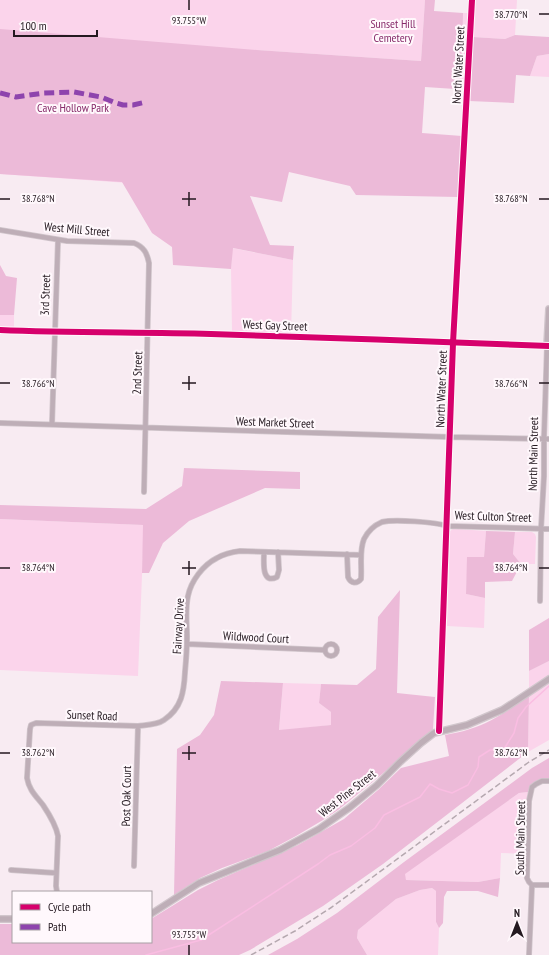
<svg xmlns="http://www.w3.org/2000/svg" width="549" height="955" font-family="'PT Sans Narrow',sans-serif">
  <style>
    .green { fill: #fbd4eb }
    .forest { fill: #ecbad8 }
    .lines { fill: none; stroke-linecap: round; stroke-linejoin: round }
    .stream { stroke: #fabde2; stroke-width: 1.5 }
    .minor-casing { stroke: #d1c6cc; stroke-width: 6 }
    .tertiary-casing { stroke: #d1c6cc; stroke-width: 8 }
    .minor { stroke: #beaeb7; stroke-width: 4.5 }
    .tertiary { stroke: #beaeb7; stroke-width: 5.5 }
    .rail { stroke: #b5a8af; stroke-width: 1.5; stroke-dasharray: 6 3; stroke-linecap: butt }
    .quiet { stroke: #8e44ad; stroke-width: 5; stroke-dasharray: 10 5; stroke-linecap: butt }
    .cycleway-casing { stroke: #fff8fc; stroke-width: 8 }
    .cycleway { stroke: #d6006c; stroke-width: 6 }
    .ticks { fill: none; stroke: #241920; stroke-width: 1.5 }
    .labels { text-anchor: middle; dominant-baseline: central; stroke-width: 4; stroke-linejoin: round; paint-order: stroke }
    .park-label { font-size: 12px; fill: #872b6a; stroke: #fff8fc }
    .street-label { font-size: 12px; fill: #241920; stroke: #fff8fc }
    .ticks-label { font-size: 10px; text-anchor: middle; fill: #241920; stroke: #fff8fc; stroke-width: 4; stroke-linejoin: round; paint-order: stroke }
  </style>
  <rect width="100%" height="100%" fill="#f8ebf2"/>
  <path class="green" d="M0,0H425L421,61L257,50L242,191L0,174Z
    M475,0H517L515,35L505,39L473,37Z
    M463,13H469L465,90L455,89L454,73L462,68Z
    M549,54V77L530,76L537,56Z
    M232,248L293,260L291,334L232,331L231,269Z
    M0,315H14V327H0Z
    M0,519L144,525L138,676L0,670Z
    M453,529H458L486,531L484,557H468L466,594L485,598L484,628L447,626L450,531Z
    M515,532H532L535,534L536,537L535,564H521L513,554Z
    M549,661V675L529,688V671Z
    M549,681V740L528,752L529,695Z
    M283,683L321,684L319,703L331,712V725L279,731Z
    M528,792L526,854L501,853L500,878L478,882L406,880L404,874L519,793Z
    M432,888L436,891V922L439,928L438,955H367L357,938L358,930L396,899L420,890Z"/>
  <path class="forest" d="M425,0H435L434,11L463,13L462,69L454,73L455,89L425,87L422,133L462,136L458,197L356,195L350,186L289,172L282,202L250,196L270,245L294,246L293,260L233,248L231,269L173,265L172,247L152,233L122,182L0,174V29L257,50L421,61Z
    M515,35L549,37V54L537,56L530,76L516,75L514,103L469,101L473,37L505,39Z
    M0,265L6,276L17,278L14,315H0Z
    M184,468L300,472V489L265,488L189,521L163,543L149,573H142L143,525L0,519V505L146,509L182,486Z
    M486,531L515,532L513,554L521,564L512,581L485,582V598L466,594L467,557H484Z
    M400,590L397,693L435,697L433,729L425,736L381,775L338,810L323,820L296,836L268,851L222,868L200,878L174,895L177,749L200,735L214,715L221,681L283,683L279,730L331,725V712L319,703L321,684L357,685L376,669L378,617Z
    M549,618V661L529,671V630Z
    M529,695L528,752L383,864L323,906L250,950L239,955H0V924H13V942H151V919L198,890L218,880L298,845L344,819L378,790L401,768L449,756L445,735C453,733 462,732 470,729C492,722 511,709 529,695Z
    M549,758V778C539,779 532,782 528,792L519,793L405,874L406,880L478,882L500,878L498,897L478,891H447L444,897L443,923L439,928L436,922V891L432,888L420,890L396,899L358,930L357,938L367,955H268L297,939L337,913L404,862L532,768Z"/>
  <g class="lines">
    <path class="stream" d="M146,955L201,940L318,864L330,855L351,846L375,828L384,815L420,797L430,784L439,789L452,793L468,785L478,767L479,757L490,750L504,749L514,733L518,718L526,707L549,686"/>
    <g class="minor-casing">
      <path id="minor" d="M0,230L67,241L134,243C144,247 147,253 149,263L144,492
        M0,330C84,333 167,333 251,335C350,338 449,343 547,346L544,438V476L541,529L540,601
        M0,423L450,437L549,439
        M52,424L58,240
        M264,552C264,561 261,585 277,577L279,570L278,552
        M347,554L348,577C351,584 357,584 361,579C362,565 359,551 364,539C368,531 375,525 382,522C394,519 435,522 447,526L549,529
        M325 650a6 6 0 1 1 12 0a6 6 0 1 1-12 0Z
        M187,644L325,650
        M439,731L453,343L472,0
        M134,866L138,726
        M11,870L56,873
        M532,885H549
        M57,892L56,886L58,836C56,825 49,814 43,805C36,796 29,790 27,778L30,729L31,725L36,723L138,726C146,725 157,725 164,720C182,708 184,691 185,672C186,661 187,650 187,638C187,624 185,609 188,596C191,581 203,565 217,558C224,554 232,552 240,551L361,555
        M529,955L532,885L529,882L527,878L529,801L532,787L536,784L542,781H549"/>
    </g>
    <g class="tertiary-casing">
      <path id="tertiary" d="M549,309L547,346H549
        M151,914L199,883L280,850L319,829L349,808L377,785L400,762L421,743L434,733L467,725L502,710L516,701L549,679
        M0,919H13"/>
    </g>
    <use href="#minor" class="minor"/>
    <use href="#tertiary" class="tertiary"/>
    <path class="rail" d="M251,955L295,931L332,907L529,762L549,750"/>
    <path class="quiet" d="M0,93L16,97L44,93L74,92L101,97L116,103L123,105H133L146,102"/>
    <g class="cycleway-casing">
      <path id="cycleway" d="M0,330C70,333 141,332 211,334C324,337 436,342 549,346
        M439,731L453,343L472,0"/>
    </g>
    <use href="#cycleway" class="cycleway"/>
  </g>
  <path class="ticks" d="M189,0V10M539,14H549M189,192V206M0,199H10M182,199H196M539,199H549M189,376V390M0,383H10M182,383H196M539,383H549M189,561V575M0,568H10M182,568H196M539,568H549M189,746V760M0,753H10M182,753H196M539,753H549M189,945V955"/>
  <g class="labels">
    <g class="park-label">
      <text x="393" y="23">Sunset Hill<tspan x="393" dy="14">Cemetery</tspan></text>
      <text x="73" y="107">Cave Hollow Park</text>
    </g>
    <g class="street-label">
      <text transform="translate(458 65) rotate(-87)">North Water Street</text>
      <text transform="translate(77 229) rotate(5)">West Mill Street</text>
      <text transform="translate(45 295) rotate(-88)">3rd Street</text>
      <text transform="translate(275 325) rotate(2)">West Gay Street</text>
      <text transform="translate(137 373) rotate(-88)">2nd Street</text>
      <text transform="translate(441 389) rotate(-88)">North Water Street</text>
      <text transform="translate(275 422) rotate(2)">West Market Street</text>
      <text transform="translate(533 454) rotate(-89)">North Main Street</text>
      <text transform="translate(493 516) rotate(2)">West Culton Street</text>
      <text transform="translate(178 626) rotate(-87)">Fairway Drive</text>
      <text transform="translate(256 637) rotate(3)">Wildwood Court</text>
      <text transform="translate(92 715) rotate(2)">Sunset Road</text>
      <text transform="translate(347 793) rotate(-38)">West Pine Street</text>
      <text transform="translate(126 796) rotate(-89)">Post Oak Court</text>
      <text transform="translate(520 838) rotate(-89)">South Main Street</text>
    </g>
  </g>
  <g class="ticks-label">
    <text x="511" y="18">38.770°N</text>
    <text x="189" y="24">93.755°W</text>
    <text x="38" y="202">38.768°N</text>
    <text x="511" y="202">38.768°N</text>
    <text x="38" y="387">38.766°N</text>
    <text x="511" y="387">38.766°N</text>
    <text x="38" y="571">38.764°N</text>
    <text x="511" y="571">38.764°N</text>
    <text x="38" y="756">38.762°N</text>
    <text x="511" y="756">38.762°N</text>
    <text x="189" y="938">93.755°W</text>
  </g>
  <rect x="12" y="891" width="140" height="52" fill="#fff8fc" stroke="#a79fa4"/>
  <rect x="20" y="904" width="20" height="6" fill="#d6006c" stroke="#a79fa4"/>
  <text x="48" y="911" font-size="12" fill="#241920">Cycle path</text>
  <rect x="20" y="924" width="20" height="6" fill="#8e44ad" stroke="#a79fa4"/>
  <text x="48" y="931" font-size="12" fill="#241920">Path</text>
  <g transform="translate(517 923)" stroke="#fff8fc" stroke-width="3" paint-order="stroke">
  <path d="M0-3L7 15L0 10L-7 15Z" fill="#241920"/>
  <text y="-6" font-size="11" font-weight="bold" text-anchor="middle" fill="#241920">N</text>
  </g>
  <path d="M14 30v6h83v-6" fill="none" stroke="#241920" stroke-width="2"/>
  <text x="20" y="30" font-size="12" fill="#241920" stroke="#fff8fc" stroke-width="3" paint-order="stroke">100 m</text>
</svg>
